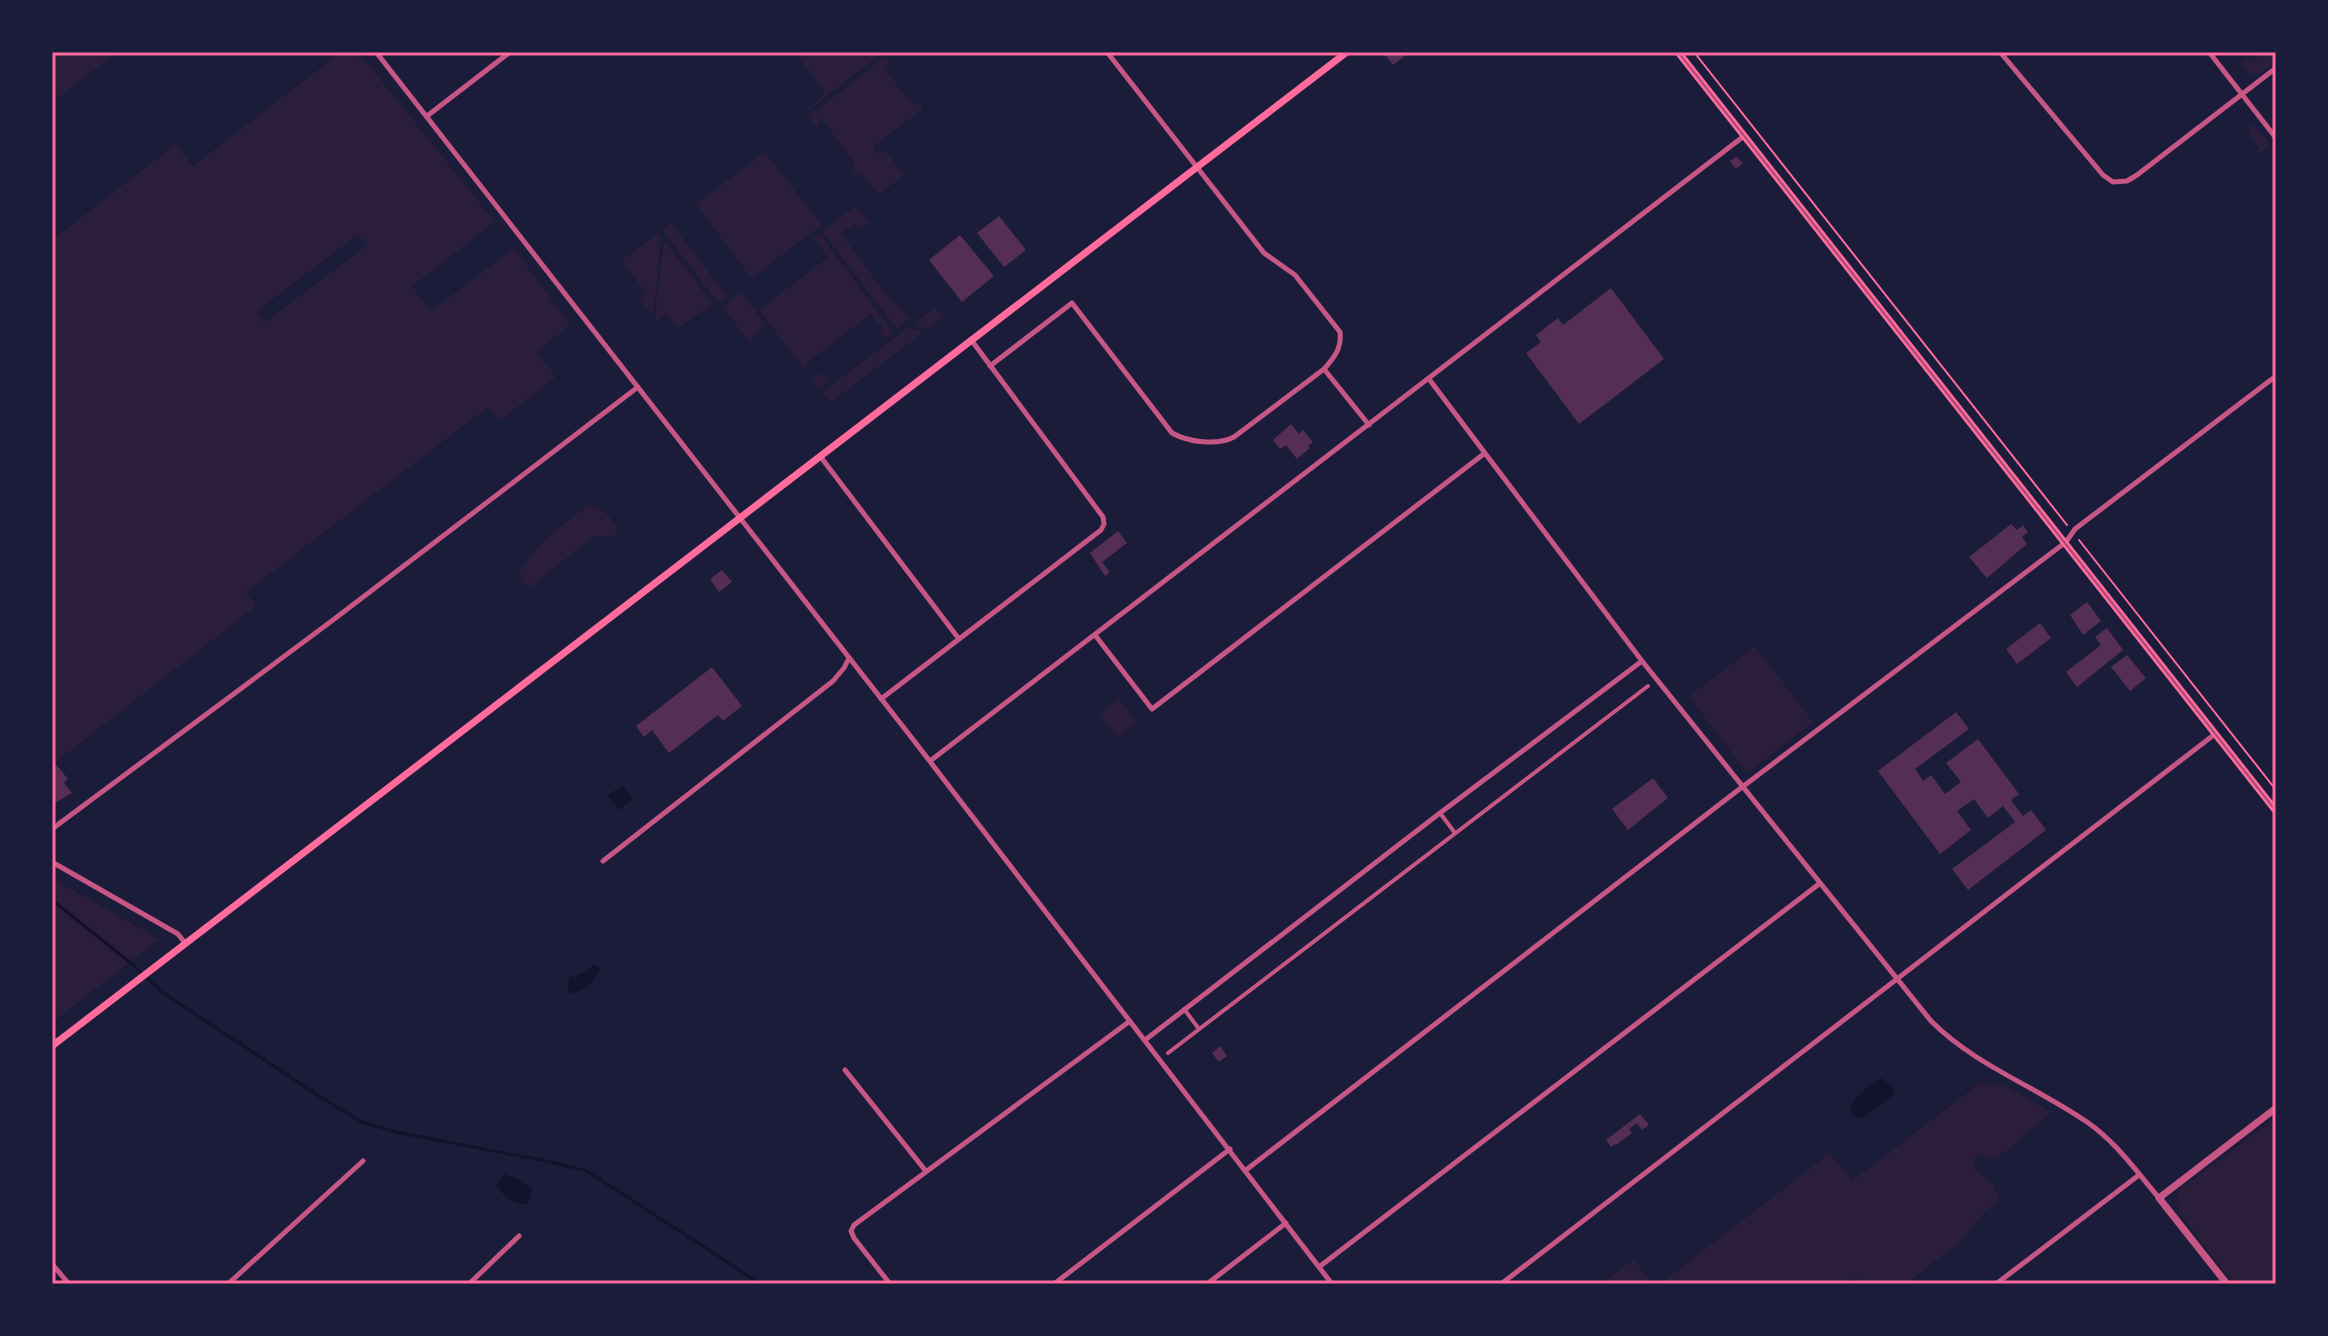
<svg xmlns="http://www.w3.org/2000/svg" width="2328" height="1336" font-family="'Source Sans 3',sans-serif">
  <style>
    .green { fill: #2a1e3b; fill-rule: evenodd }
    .water { fill: #12122b }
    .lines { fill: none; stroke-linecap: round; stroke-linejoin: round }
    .stream { stroke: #12122b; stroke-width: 3 }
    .building { fill: #542f53 }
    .path { stroke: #ff6b9d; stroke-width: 2 }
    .pedestrian { stroke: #c65784; stroke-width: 4 }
    .minor { stroke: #c65784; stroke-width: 5 }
    .tertiary { stroke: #c65784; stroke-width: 7 }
    .secondary { stroke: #ff6b9d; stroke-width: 7 }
    .tram { stroke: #a44b75; stroke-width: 2 }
    .neatline { fill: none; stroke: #ff6b9d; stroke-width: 3 }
  </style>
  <rect width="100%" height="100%" fill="#1b1b3a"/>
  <path class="green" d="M52,52H118L52,102Z
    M341,52H351L368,64L495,222L412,286L431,311L514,248L570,325L536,352L556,377L499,421L488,407L246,592L256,606L52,765V240L176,144L193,166ZM357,235L368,245L264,323L256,312Z
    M794,52H883L808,111V109L824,95V90Z
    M2264,52H2276V62L2258,76L2256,73L2250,75L2241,62L2247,58L2251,62Z
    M885,57L890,63L884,69L914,106L920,102L922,105L921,110L873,147L879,155L885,150L904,175L879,195L860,172L854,176L851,172L854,162L821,118L817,127L809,116Z
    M2254,124L2270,144L2259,154L2257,151L2259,149L2248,132L2250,127Z
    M765,152L822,225L753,277L750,276L696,204Z
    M856,206L869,223L860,229L855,223L841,233L893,304L896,302L909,319L897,329L822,231Z
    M671,223L728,297L722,301L716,300L663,231Z
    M659,233L661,236L655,295L658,293L664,240L713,304L678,328L667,314L657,322L655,320L657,298L654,296L652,316L639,298L646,293L621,261Z
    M820,234L893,332L885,338L879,331L882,328L871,314L804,365L814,379L823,373L829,381L819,388L759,310L828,257L814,238Z
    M739,293H742L766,325L752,336L753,339L749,342L723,307Z
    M935,307L943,317L928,329L916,325V322Z
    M909,327L924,332L830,403L822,392Z
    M589,505C604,509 612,517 618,531L611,537L594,536L530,587L522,583L519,574C538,542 560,526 589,505Z
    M1755,646L1813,722L1747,773L1689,696Z
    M1118,698L1137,722L1117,737L1099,714Z
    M52,878L159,939L52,1023Z
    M1980,1083L2004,1085L2051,1112L2040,1124L2025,1132L2020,1140L1996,1158L1976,1155L1975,1169L1994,1186L2000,1202L1985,1211L1960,1242L1906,1284H1861L1856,1278L1845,1284H1660L1830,1153L1852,1181Z
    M2276,1118V1284H2234L2181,1216L2176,1204L2179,1190Z
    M1634,1259L1652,1284H1601Z"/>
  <path class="water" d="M622,785L633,799L619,810L608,796Z
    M595,965L600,968C595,982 584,990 571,994L567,986L570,976L575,977L581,973L587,972L592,966Z
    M1882,1078L1893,1087L1895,1094L1863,1117L1857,1118L1850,1111C1852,1098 1870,1084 1882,1078Z
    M504,1174L518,1179L532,1189L529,1202C516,1209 504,1196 496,1185Z"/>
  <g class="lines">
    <path class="stream" d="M52,900L132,964L161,991L322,1098L362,1122L401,1133L546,1161L587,1171L761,1284"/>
  </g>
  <path class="building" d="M1383,52H1410L1393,65Z
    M1736,157L1743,163L1736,169L1730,161Z
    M999,216L1026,250L1004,267L977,233Z
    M960,235L994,276L962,302L929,260Z
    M1611,288L1664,359L1579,424L1526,353L1541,342L1536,335L1558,318L1563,325Z
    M1291,424L1299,434L1303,430L1313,442L1308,446L1310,448L1297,459L1286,445L1280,449L1273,440Z
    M2011,524L2017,530L2023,525L2028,532L2022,537L2027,544L1987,578L1969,557Z
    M1118,531L1127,543L1102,562L1110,572L1105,576L1090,553Z
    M722,570L732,582L719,592L710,579Z
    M2087,602L2101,621L2083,635L2070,615Z
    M2040,623L2051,638L2017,664L2006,649Z
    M2107,628L2123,650L2077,687L2066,672L2101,645L2095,637Z
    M2127,655L2146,678L2130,691L2111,667Z
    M712,667L742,706L723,721L718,715L669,753L652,730L644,737L636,726Z
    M1956,712L1969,729L1915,769L1923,781L1931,775L1945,794L1961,782L1946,763L1978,739L2019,794L2011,800L2023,816L2031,810L2046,830L1968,890L1952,869L2015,822L2003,806L1988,818L1974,799L1957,811L1971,830L1940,854L1878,771Z
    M54,762L68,779L64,783L72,793L55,803L52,799V764Z
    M1653,778L1668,798L1628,830L1612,809Z
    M1220,1046L1227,1056L1219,1062L1212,1053Z
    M1640,1114L1649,1125L1642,1130L1637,1123L1629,1129L1632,1133L1616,1145L1615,1144L1611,1147L1606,1140Z"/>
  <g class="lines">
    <path class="path" d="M1694,52L2067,525
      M2079,540L2276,790"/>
    <path class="pedestrian" d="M1440,813L1455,833
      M1184,1009L1199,1029
      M1168,1053L1648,686"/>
    <path class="minor" d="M376,52L915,742L1332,1284
      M1107,52L1264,253L1295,275L1340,332C1342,348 1334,358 1324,369L1369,425
      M2000,52L2103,175L2113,182L2127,181L2137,175L2276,68
      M2209,52L2276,138
      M427,116L510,52
      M990,366L1072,303L1172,433C1188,442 1217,446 1234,437L1324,369
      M1429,379L1642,661L1931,1021C1976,1066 2035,1086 2087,1122C2116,1142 2136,1171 2159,1198
      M820,456L959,639
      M1095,635L1152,709L1485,453
      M881,699L1101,530L1104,524L1103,517L972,341
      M930,761L1744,136
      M52,829L333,620L638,387
      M603,861L833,681L844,668L849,658
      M52,862L178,934L185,943
      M1145,1040L1440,813L1642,661
      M845,1070L925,1170
      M1246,1170L1733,794L2066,542L2075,529L2276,376
      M52,1264L69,1284
      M1319,1267L1819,884
      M228,1284L363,1161
      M469,1284L519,1236
      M890,1284L854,1238L851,1231L854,1225L1130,1021
      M1054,1284L1230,1149
      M1207,1284L1286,1223
      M1501,1284L2215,734
      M1996,1284L2139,1175"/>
    <path class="tertiary" d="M2227,1284L2159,1198L2276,1108"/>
    <path class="secondary" d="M1678,52L2276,811
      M52,1046L1347,52"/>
    <path class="tram" d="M1678,52L2276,811"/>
  </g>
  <rect width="2328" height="1336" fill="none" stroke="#1b1b3a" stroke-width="108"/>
  <rect x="54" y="54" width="2220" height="1228" class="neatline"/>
</svg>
